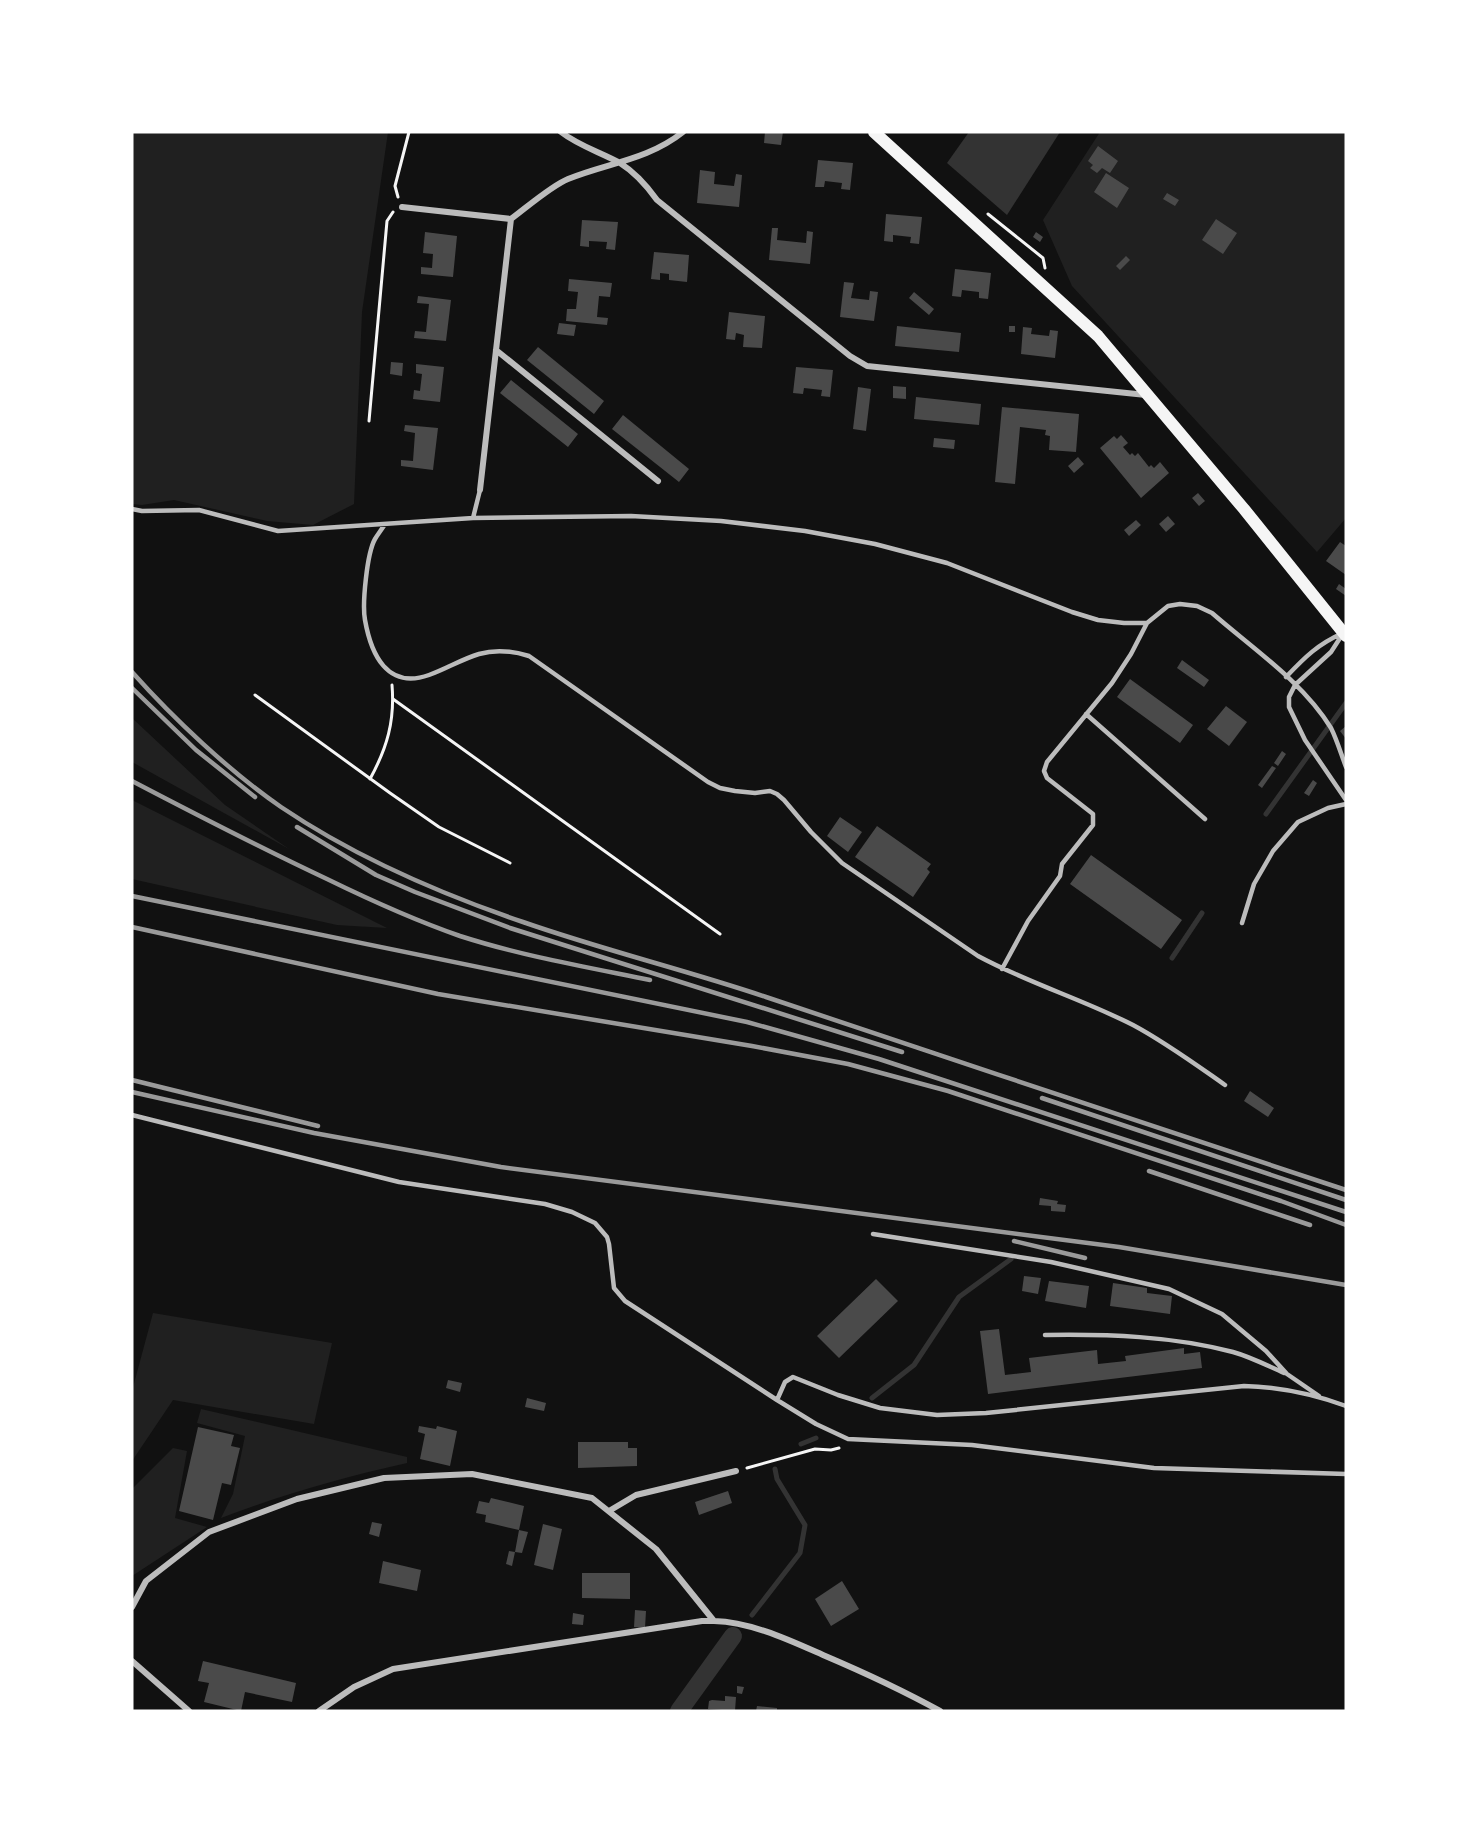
<svg xmlns="http://www.w3.org/2000/svg" width="1478" height="1843" font-family="'Space Grotesk',sans-serif">
  <style>
    .green { fill: #202020 }
    .water { fill: #333 }
    .lines { fill: none; stroke-linecap: round; stroke-linejoin: round }
    .stream { stroke: #333; stroke-width: 5 }
    .canal { stroke: #333; stroke-width: 18 }
    .building { fill: #4a4a4a }
    .path { stroke: #f5f5f5; stroke-width: 3 }
    .service { stroke: #bcbcbc; stroke-width: 4.5 }
    .minor { stroke: #bcbcbc; stroke-width: 6 }
    .secondary { stroke: #f5f5f5; stroke-width: 12 }
    .rail { stroke: #9a9a9a; stroke-width: 4.5 }
  </style>
  <rect width="100%" height="100%" fill="#111"/>
  <path class="green" d="M132,132H388L362,312L354,504L313,525L267,521L174,500L142,505L132,504Z
    M1100,132H1346V518L1317,552L1072,286L1043,220Z
    M132,718L225,805L289,849L132,762Z
    M132,800L387,928L337,925L132,879Z
    M153,1313L332,1343L314,1424L173,1400L132,1461V1391Z
    M201,1409L407,1457V1463C344,1477 281,1495 221,1518L233,1494L245,1436L197,1423Z
    M173,1448L187,1451L175,1518L207,1527L132,1576V1489Z"/>
  <path class="water" d="M969,132H1060L1007,215L947,163Z"/>
  <g class="lines">
    <path class="stream" d="M1266,814L1346,703
      M1172,958L1202,913
      M872,1398L914,1365L959,1297L1011,1259
      M801,1444L816,1438
      M752,1615L800,1553L805,1525L777,1479L775,1469"/>
    <path class="canal" d="M679,1711L733,1636"/>
  </g>
  <path class="building" d="M765,132H783L781,145L764,143Z
    M1098,146L1118,161L1110,173L1102,168L1097,173L1090,168L1093,165L1088,161Z
    M818,160L853,163L850,190L841,189L842,183L825,181L824,187H815Z
    M700,170L715,172L714,184L734,186L736,174L742,175L739,207L697,203Z
    M1106,173L1129,188L1117,208L1094,192Z
    M1167,193L1179,200L1175,206L1163,199Z
    M886,214L922,217L919,244L910,243L911,237L893,235V242L884,241Z
    M1216,219L1237,233L1223,254L1202,240Z
    M582,220L618,222L615,250L606,249L607,242L589,241V247L580,246Z
    M772,228H778L777,240L806,243L807,231L813,232L810,264L769,260Z
    M425,232L457,236L453,277L421,274V267L432,268L433,254L423,253Z
    M1036,232L1043,237L1040,242L1033,237Z
    M654,252L689,255L687,282L669,280V274L660,273V280L651,279Z
    M1126,256L1130,260L1120,270L1116,266Z
    M955,269L991,273L988,299L979,298V292L962,290L961,297L952,296Z
    M569,279L612,283L610,297L599,296L597,317L608,318L607,325L566,321L567,309H576L578,292L568,291Z
    M844,282L854,283L851,298L869,300L870,291L878,292L874,321L840,317Z
    M914,292L934,309L929,315L909,298Z
    M418,296L451,300L446,341L414,338L415,331L426,332L429,304L417,303Z
    M729,312L765,316L762,348L743,347L744,335L736,333L735,340L726,339Z
    M559,323L576,325L574,336L557,334Z
    M897,326L961,333L959,352L895,346Z
    M1009,326H1015V332H1009Z
    M1023,327L1032,328L1031,334L1049,336L1050,330L1058,331L1055,358L1021,354Z
    M538,347L604,401L594,414L527,360Z
    M391,362L403,363L402,376L390,374Z
    M416,364L444,367L440,402L413,399L414,390L420,391L422,374L416,373Z
    M796,367L833,370L830,397L821,396L822,390L804,388L803,394L793,393Z
    M511,380L578,434L568,447L500,393Z
    M893,386L906,387V399L893,398Z
    M858,387L871,389L866,431L853,429Z
    M916,397L981,404L979,425L914,419Z
    M1002,407L1079,414L1076,452L1049,450L1050,436L1045,435L1046,430L1020,427L1015,484L995,482Z
    M623,415L689,469L679,482L612,429Z
    M405,425L438,428L433,470L401,466V460L413,461L415,433L404,431Z
    M1121,435L1128,443L1123,447L1130,455L1132,453L1135,456L1138,453L1149,467L1151,465L1154,468L1160,462L1169,473L1141,498L1100,448L1114,436L1117,439Z
    M934,438L955,440L954,449L933,447Z
    M1078,457L1084,464L1074,473L1068,466Z
    M1198,493L1205,501L1199,506L1192,498Z
    M1168,516L1175,524L1166,532L1159,524Z
    M1136,520L1141,525L1129,536L1124,530Z
    M1340,542L1346,546V575L1326,561Z
    M1339,584L1346,589V596L1336,589Z
    M1182,660L1209,680L1204,687L1177,668Z
    M1130,679L1193,725L1180,743L1117,697Z
    M1226,706L1247,722L1229,746L1207,729Z
    M1346,726V739L1340,731Z
    M1282,751L1286,754L1278,766L1274,763Z
    M1272,766L1276,768L1262,788L1258,785Z
    M1313,780L1317,783L1309,796L1304,793Z
    M840,817L862,832L848,852L827,836Z
    M877,826L931,864L927,869L930,872L913,897L855,857Z
    M1091,855L1182,920L1161,949L1070,884Z
    M1250,1091L1274,1108L1268,1117L1244,1101Z
    M1040,1198L1058,1201L1057,1204L1066,1205L1065,1212L1051,1211V1206L1039,1205Z
    M1024,1276L1041,1278L1038,1294L1022,1291Z
    M876,1279L898,1301L839,1358L817,1336Z
    M1049,1281L1089,1286L1086,1308L1045,1301Z
    M1113,1283L1147,1288V1293L1172,1296L1170,1314L1110,1306Z
    M999,1329L1005,1375L1031,1372L1029,1358L1097,1350L1098,1364L1126,1361L1125,1356L1184,1348V1354L1200,1352L1202,1368L988,1394L980,1331Z
    M448,1380L462,1383L460,1392L446,1388Z
    M527,1398L546,1403L544,1411L525,1407Z
    M419,1426L436,1429L437,1426L457,1431L450,1466L420,1459L425,1434L418,1432Z
    M198,1427L234,1435L231,1446L240,1448L231,1485L222,1483L213,1520L179,1511Z
    M578,1442H628V1448H637V1466L578,1468Z
    M728,1491L732,1503L699,1515L695,1502Z
    M491,1498L524,1506L519,1530L485,1522L486,1515L476,1513L479,1501L489,1503Z
    M372,1522L382,1524L379,1537L369,1534Z
    M543,1524L562,1529L553,1570L534,1565Z
    M519,1530L528,1532L522,1553L515,1552Z
    M509,1551L515,1552L512,1566L506,1564Z
    M383,1561L421,1570L417,1591L379,1583Z
    M582,1573H630V1599L582,1598Z
    M842,1581L859,1609L831,1626L815,1599Z
    M635,1610L646,1611L645,1628L634,1627Z
    M573,1613L584,1615L583,1625L572,1624Z
    M203,1661L296,1683L292,1702L245,1692L241,1711L204,1702L209,1683L198,1681Z
    M737,1686L744,1687L742,1694L737,1693Z
    M725,1696L736,1697L735,1711L708,1709L709,1701L712,1700L725,1701Z
    M757,1706L777,1708V1711H756Z"/>
  <g class="lines">
    <path class="path" d="M398,197L395,186L409,132
      M988,214L1043,258L1045,268
      M369,421L387,221L393,212
      M255,695L390,793L439,827L510,863
      M393,699L720,934
      M370,779C387,748 395,721 392,685
      M747,1468L815,1449L831,1450L839,1448"/>
    <path class="service" d="M132,509L142,511L199,510L278,531L473,518L631,516L721,521L805,531L875,544L947,563L1072,612L1098,620L1124,623H1147L1168,606L1180,604L1197,606L1212,613C1252,648 1303,682 1331,728C1337,740 1341,754 1346,767
      M473,518L480,490
      M385,524C382,529 378,534 375,539C367,553 362,604 365,620C371,654 387,690 429,675C446,669 462,659 479,654C496,649 513,651 529,656L708,782L720,788L735,791L755,793L770,791L777,794L784,800L811,832L842,863L978,956C1028,983 1082,999 1133,1025C1165,1042 1195,1064 1225,1085
      M1342,635L1331,652L1295,685L1289,697V707L1305,740L1346,800
      M1286,677C1305,657 1318,644 1343,633
      M1086,714L1205,819
      M1242,923L1254,884L1273,851L1298,822L1328,808L1346,804
      M1002,969L1028,921L1060,876L1062,864L1093,825V814L1047,778L1044,771L1047,762L1112,683L1131,654L1147,623
      M132,1115L399,1182L545,1204L572,1212L595,1223L607,1237L609,1244L614,1288L625,1301L777,1400L816,1424L848,1439L972,1445L1154,1468L1346,1474
      M873,1234L1051,1262L1169,1289L1222,1314L1266,1351L1287,1374L1319,1396
      M1045,1335C1108,1334 1172,1336 1233,1352C1251,1357 1268,1366 1284,1373
      M777,1400L785,1382L793,1377L838,1395L880,1408L937,1415L986,1413L1244,1386C1279,1387 1313,1394 1346,1406"/>
    <path class="minor" d="M561,132C579,146 600,152 620,163C636,173 647,186 657,200L850,356L867,366L1146,395
      M402,207L511,219C526,208 551,186 568,179C607,163 648,160 683,132
      M496,350L658,481
      M480,490L511,219
      M609,1511L636,1495L736,1471
      M132,1607L146,1581L209,1532L297,1499L384,1478L472,1474L592,1498L656,1549L714,1621C751,1622 789,1640 823,1655C863,1672 902,1690 940,1711
      M132,1661L189,1711
      M319,1711L354,1687L393,1669L702,1621H714"/>
    <path class="secondary" d="M874,132L1098,336L1244,509L1346,636"/>
    <path class="rail" d="M132,672C173,718 230,772 281,807C355,857 438,893 523,922C603,950 686,970 766,997C959,1062 1153,1126 1346,1190
      M132,688L196,750L255,797
      M132,781C197,815 261,848 327,879C370,900 414,920 460,936C522,956 586,967 650,980
      M297,827L376,875L415,892L510,928L902,1052
      M132,896L747,1022L879,1059L1346,1212
      M132,927L438,994L752,1046L848,1064L948,1091L1281,1201L1346,1225
      M132,1080L318,1126
      M132,1092L314,1133L501,1167L1119,1247L1346,1285
      M1042,1098L1346,1200
      M1149,1171L1310,1225
      M1014,1241L1085,1258"/>
  </g>
  <rect width="1478" height="1843" fill="none" stroke="#ffffff" stroke-width="267"/>
</svg>
